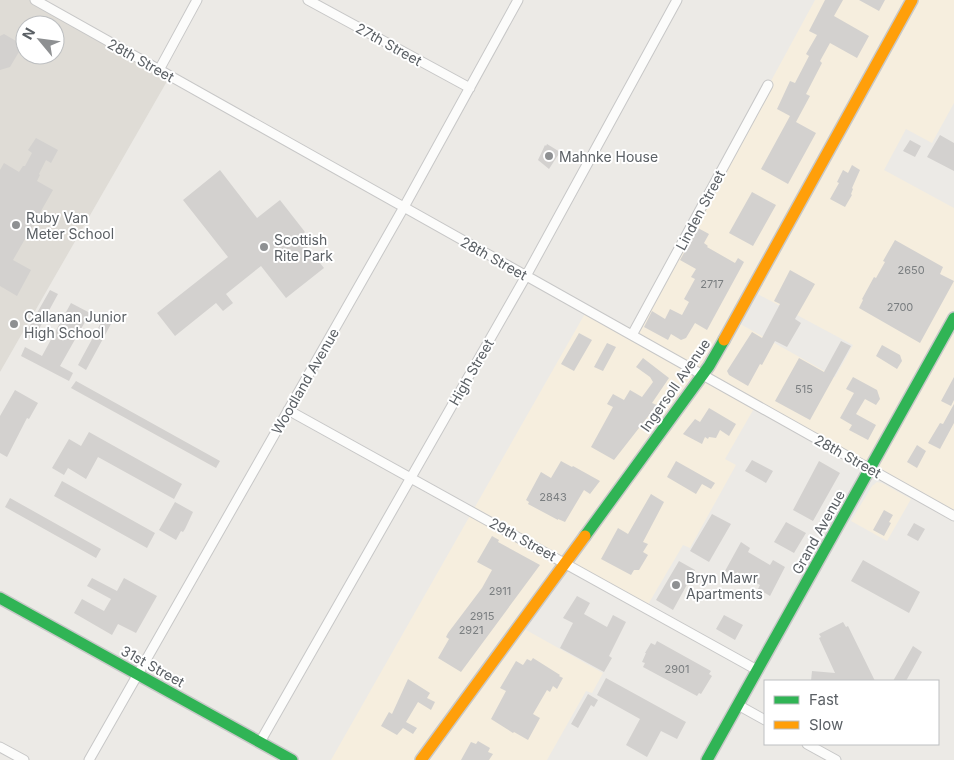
<svg xmlns="http://www.w3.org/2000/svg" width="954" height="760" font-family="Inter,sans-serif">
  <style>
    .commercial { fill: #f6eede; fill-rule: evenodd }
    .education { fill: #dfdcd6; fill-rule: evenodd }
    .building { fill: #d3d1cf }
    .lines { fill: none; stroke-linecap: round; stroke-linejoin: round }
    .street-casing { stroke: #c7c7c7; stroke-width: 11 }
    .fast-casing { stroke: #c8c8c8; stroke-width: 14 }
    .slow-casing { stroke: #c8c8c8; stroke-width: 14 }
    .street { stroke: #fcfcfb; stroke-width: 9 }
    .fast { stroke: #30b455; stroke-width: 11 }
    .slow { stroke: #ff9f0a; stroke-width: 11 }
    .poi-dot { fill: #8e9092; stroke: #fff; stroke-width: 2 }
    .labels { text-anchor: middle; dominant-baseline: central; stroke-width: 4; stroke-linejoin: round; paint-order: stroke }
    .number-label { font-size: 11px; fill: #7a7e80 }
    .street-label { font-size: 14px; fill: #5b6065; stroke: #fff }
    .poi-label { font-size: 14px; fill: #5b6065; stroke: #fff; text-anchor: start }
  </style>
  <rect width="100%" height="100%" fill="#eceae6"/>
  <path class="commercial" d="M815,0H954V103L932,143L906,129L884,170L954,208V516L756,405L725,459L736,465L690,548L683,545L646,608L565,563L519,626L603,673L592,693L586,691L547,760H331L587,310L633,335ZM752,291L853,345L835,377L735,321Z
    M877,482L882,483L911,499L887,541L851,521L872,486Z"/>
  <path class="education" d="M0,0H35L170,76L0,372ZM25,25H55V55H25Z"/>
  <path class="building" d="M825,0H843L834,16L869,36L857,58L830,43L820,61L822,63L806,94L810,96L796,122L816,133L788,184L761,169L790,116L777,109L790,81L795,83L809,56L806,54L817,35L809,31Z
    M859,0H885L879,11Z
    M4,34L23,45L10,67L0,70V36Z
    M940,135L954,143V171L927,157Z
    M36,138L58,150L51,163L46,160L39,174L40,175L37,181L53,190L13,260L31,270L17,296L0,286V170L4,163L19,172L23,166H25L32,153L28,150Z
    M910,140L921,146L915,157L903,151Z
    M547,144L560,152L549,169L538,160L545,145L546,146Z
    M852,165L860,170L852,188L853,189L851,194L852,195L845,207L830,199L839,183L837,182L843,170L848,173Z
    M220,170L257,218L280,200L305,232L299,237L324,268L286,298L261,266L226,294L233,303L223,311L216,303L175,336L157,313L228,257L183,200Z
    M752,192L776,205L753,246L729,233Z
    M698,228L709,234L704,243L708,246L707,247L735,263L738,258L744,262L707,330L695,323L686,338L681,340L671,334L668,340L644,327L652,311L665,319L670,309L682,315L689,302L684,299L695,279L691,277L696,269L680,260Z
    M895,240L943,267L940,274L954,281L920,343L859,308L863,300L862,299L874,277L876,278L885,262L883,261Z
    M790,270L815,284L795,319L801,323L787,347L775,341L762,365L760,364L748,386L729,375L727,371L752,332L762,338L780,304L774,301Z
    M50,290L58,294L33,340L24,336Z
    M71,303L90,313L60,366L73,373L69,381L21,356L25,347L42,356Z
    M103,319L111,324L86,370L78,365Z
    M579,333L592,340L574,371L561,364Z
    M841,341L851,346L810,420L775,401L799,358L824,372Z
    M607,343L616,347L603,371L594,367Z
    M882,345L900,355L902,361L897,369L876,356Z
    M643,358L669,378L652,403L657,405L614,460L591,447L613,407L607,404L613,394L624,400L630,390L642,397L653,382L650,377L636,367Z
    M853,377L877,390L880,399L876,405L865,399L856,414L876,425L868,440L849,430L852,425L840,418L854,393L846,389Z
    M954,377V400L951,406L941,401Z
    M76,381L220,461L216,468L71,388Z
    M15,390L38,403L29,419L27,418L7,457L0,453V416Z
    M954,404V423L940,449L928,443L940,423L943,424Z
    M709,408L736,424L729,436L720,430L716,438L709,437L708,439L705,437L702,444L683,434L695,419L700,422Z
    M89,432L182,484L174,499L98,457L86,479L68,468L64,475L52,468L69,439L81,446Z
    M917,445L926,451L917,468L907,462Z
    M752,460L773,471L766,483L745,471Z
    M561,461L572,467L573,466L600,481L590,494L584,490L565,522L558,519V520L528,504L529,502L526,500L541,472L551,478Z
    M676,461L715,483L711,489L702,484L696,494L667,477Z
    M819,461L840,473L813,521L793,510Z
    M62,481L155,533L147,548L54,496Z
    M651,494L664,502L643,542L648,544L643,552L648,555L639,570H634L631,575L601,559L618,528L628,534Z
    M10,498L101,549L96,558L5,507Z
    M175,502L193,512L185,529L183,532L181,531L176,540L159,530Z
    M884,510L893,515L889,522L891,523L884,536L873,530Z
    M712,514L731,524L709,562L690,551Z
    M786,522L806,533L794,553L774,542Z
    M914,523L925,529L918,541L907,535Z
    M492,536L499,540L498,542L540,565L461,672L438,658L449,639L446,637L448,633L482,588L492,570L477,562Z
    M741,542L750,548L748,552L770,565L773,560L785,567L770,596L758,589L760,585L737,572L735,576L725,571Z
    M863,560L920,592L909,613L851,581Z
    M679,561L695,570L673,610L656,600Z
    M92,578L117,591L124,578L157,596L136,633L118,624L112,635L74,613L82,599L104,611L111,599L87,586Z
    M577,596L590,603L584,614L607,627L613,615L626,622L609,656L612,658L604,672L560,648L573,623L563,618Z
    M724,615L743,625L735,640L716,629Z
    M843,622L846,627L848,626L875,681H811L812,671L835,673L819,638L821,637L819,634Z
    M657,641L711,671L709,674L712,676L701,694L699,693L697,696L643,667L645,663L642,662L646,653H645L651,643L655,645Z
    M913,646L922,652L906,681H893Z
    M533,658L560,675L559,676L563,678L557,689L553,686L550,692L547,690L533,714L540,718L528,740L514,732L513,733L491,719L506,691L500,688L516,661L523,665L527,659L531,661Z
    M606,678L686,722L677,739L661,731L647,757L626,745L640,719L597,695Z
    M408,679L430,693L427,698L435,702L431,710L418,702L406,722L417,728L413,734L403,728L397,735L381,726L389,712L392,714Z
    M588,694L598,700L594,707L591,705L578,728L571,724Z
    M478,741L490,748L488,752L493,754L489,760H461L471,742L476,744Z"/>
  <g class="lines">
    <g class="street-casing">
      <path id="street" d="M35,0L954,516
        M308,0L470,88
        M159,70L197,0
        M632,335L768,85
        M288,410L757,670
        M738,705L765,720
        M260,742L526,276L677,0
        M807,744L836,760
        M0,747L24,760
        M89,760L404,207L518,0"/>
    </g>
    <g class="fast-casing">
      <path id="fast" d="M585,536L709,366L724,340
        M0,598L292,760
        M707,760L954,318"/>
    </g>
    <g class="slow-casing">
      <path id="slow" d="M724,340L912,0
        M421,760L585,536"/>
    </g>
    <use href="#street" class="street"/>
    <use href="#fast" class="fast"/>
    <use href="#slow" class="slow"/>
  </g>
  <g class="poi-dot">
    <circle cx="549" cy="156" r="5"/>
    <circle cx="16" cy="225" r="5"/>
    <circle cx="264" cy="247" r="5"/>
    <circle cx="14" cy="324" r="5"/>
    <circle cx="676" cy="585" r="5"/>
  </g>
  <g class="labels">
    <g class="number-label">
      <text x="911" y="270">2650</text>
      <text x="712" y="284">2717</text>
      <text x="900" y="307">2700</text>
      <text x="804" y="389">515</text>
      <text x="553" y="497">2843</text>
      <text x="500" y="591">2911</text>
      <text x="482" y="616">2915</text>
      <text x="471" y="630">2921</text>
      <text x="677" y="669">2901</text>
    </g>
    <g class="street-label">
      <text transform="translate(389 44) rotate(29)">27th Street</text>
      <text transform="translate(141 60) rotate(29)">28th Street</text>
      <text transform="translate(700 210) rotate(-62)">Linden Street</text>
      <text transform="translate(494 258) rotate(29)">28th Street</text>
      <text transform="translate(471 372) rotate(-60)">High Street</text>
      <text transform="translate(305 381) rotate(-60)">Woodland Avenue</text>
      <text transform="translate(675 385) rotate(-55)">Ingersoll Avenue</text>
      <text transform="translate(848 456) rotate(29)">28th Street</text>
      <text transform="translate(818 532) rotate(-61)">Grand Avenue</text>
      <text transform="translate(523 539) rotate(29)">29th Street</text>
      <text transform="translate(153 666) rotate(29)">31st Street</text>
    </g>
    <g class="poi-label">
      <text x="559" y="156">Mahnke House</text>
      <text x="26" y="217">Ruby Van<tspan x="26" dy="16">Meter School</tspan></text>
      <text x="274" y="239">Scottish<tspan x="274" dy="16">Rite Park</tspan></text>
      <text x="24" y="316">Callanan Junior<tspan x="24" dy="16">High School</tspan></text>
      <text x="686" y="577">Bryn Mawr<tspan x="686" dy="16">Apartments</tspan></text>
    </g>
  </g>
  <rect x="764" y="680" width="175" height="65" fill="#ffffff" stroke="#bdbfc1"/>
  <rect x="774" y="696" width="25" height="8" fill="#30b455" stroke="#bdbfc1"/>
  <text x="809" y="705" font-size="15" fill="#5b6065">Fast</text>
  <rect x="774" y="721" width="25" height="8" fill="#ff9f0a" stroke="#bdbfc1"/>
  <text x="809" y="730" font-size="15" fill="#5b6065">Slow</text>
  <g transform="translate(40 40) rotate(299)"><circle r="24" fill="#ffffff" stroke="#bdbfc1"/>
  <path d="M0-4L9 19L0 12L-9 19Z" fill="#8e9092"/>
  <text y="-8" font-size="14" font-weight="bold" text-anchor="middle" fill="#5b6065">N</text>
  </g>
</svg>
